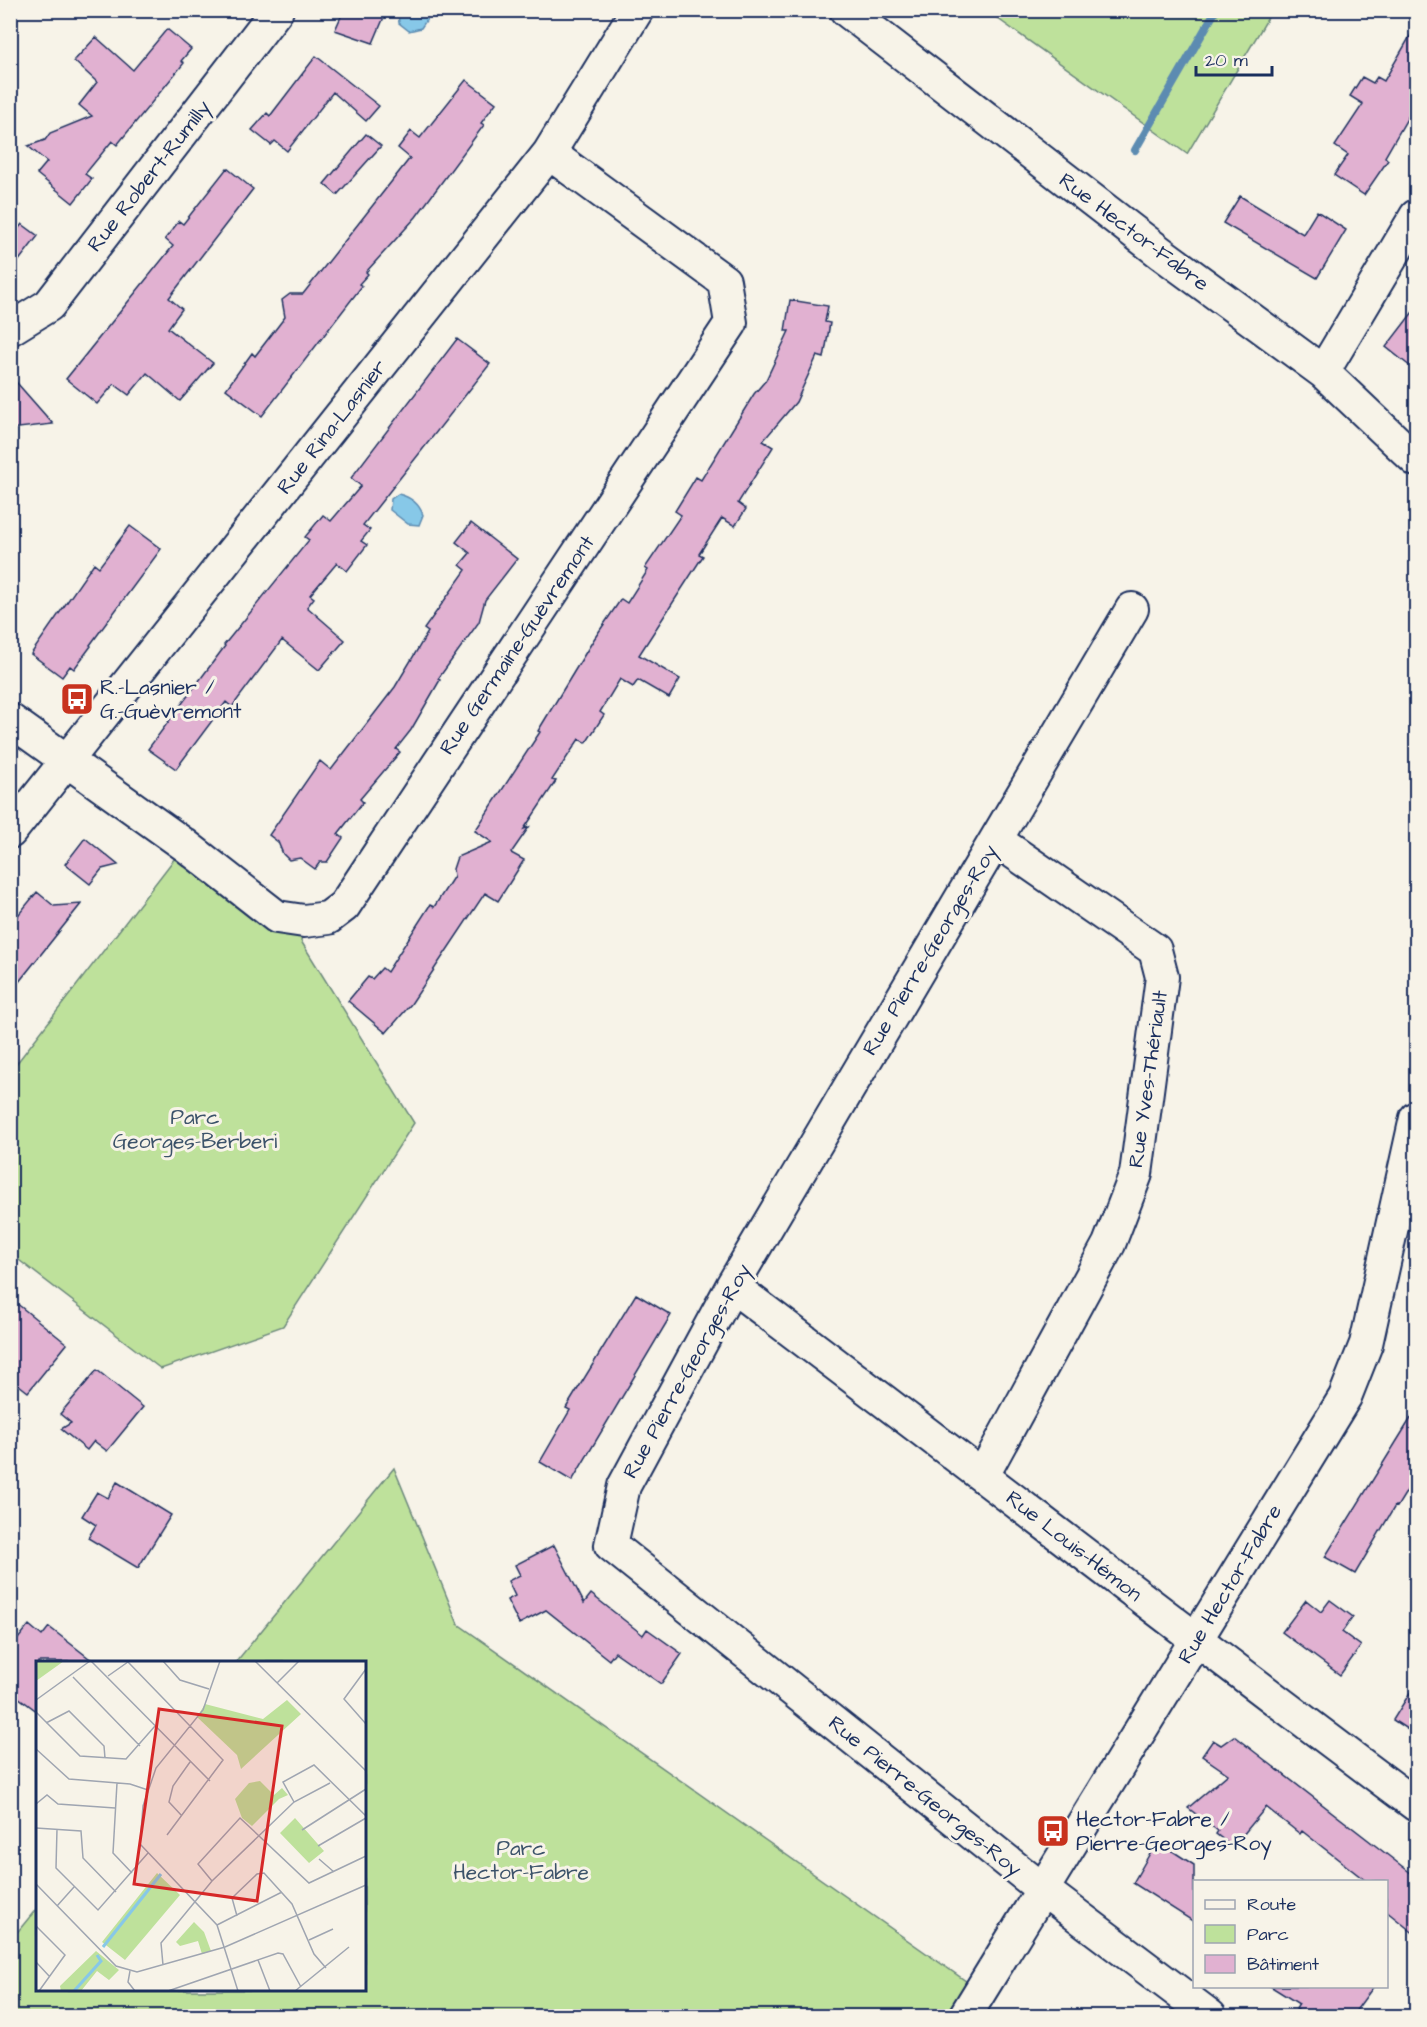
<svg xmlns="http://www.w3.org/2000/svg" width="1427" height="2027" font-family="'Architects Daughter',sans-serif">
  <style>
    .green { fill: #bee19b; stroke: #6c887c; stroke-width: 1.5 }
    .water { fill: #87c8e8; stroke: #5c8bb1; stroke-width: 1.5 }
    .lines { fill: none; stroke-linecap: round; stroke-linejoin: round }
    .stream { stroke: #5c8bb1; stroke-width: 8 }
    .building { fill: #e1b1d1; stroke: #1b2f5e; stroke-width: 1.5 }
    .minor-casing { stroke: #1b2f5e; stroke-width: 36 }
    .minor { stroke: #f7f3e8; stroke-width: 32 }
    .labels { text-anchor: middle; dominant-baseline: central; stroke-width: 6; stroke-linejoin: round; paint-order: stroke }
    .street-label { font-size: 21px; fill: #1b2f5e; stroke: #f7f3e8 }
    .poi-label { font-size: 21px; fill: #1b2f5e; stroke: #f7f3e8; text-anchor: start }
    .park-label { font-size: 21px; fill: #3c536a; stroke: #f7f3e8 }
    .inset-river { fill: none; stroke: #87c8e8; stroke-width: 3 }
    .inset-road { fill: none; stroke: #9fa5b1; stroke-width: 1.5 }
    .view { fill: #d62828; fill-opacity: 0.15; stroke: #d62828; stroke-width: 3 }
    .inset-edge { fill: none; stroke: #1b2f5e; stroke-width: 3 }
  </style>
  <rect width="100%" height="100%" fill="#f7f3e8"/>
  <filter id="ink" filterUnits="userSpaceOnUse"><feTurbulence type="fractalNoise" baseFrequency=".0167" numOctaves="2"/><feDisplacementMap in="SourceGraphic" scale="12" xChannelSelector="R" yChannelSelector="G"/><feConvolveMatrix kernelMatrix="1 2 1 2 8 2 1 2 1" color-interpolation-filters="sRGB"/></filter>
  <g filter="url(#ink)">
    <path class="green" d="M987,11H1272L1187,154Z
      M185,845L304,921L301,941L414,1123L283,1326L161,1369L11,1254L10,1072Z
      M394,1468L458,1624L980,1991L965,2016H11L10,1941L37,1908L38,1990H364V1662H236Z"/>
    <path class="water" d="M398,11H425L429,16L421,28L409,31L399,23Z
      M398,494C411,497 419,503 423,515L419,525L408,524L390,510L391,499Z"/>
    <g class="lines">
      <path class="stream" d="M1135,150L1216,10"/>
    </g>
    <path class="building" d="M344,10H387L373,43L335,30Z
      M1416,26V103L1385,157L1388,160L1364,195L1334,175L1348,155L1335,146L1363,104L1350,96L1362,77L1373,83L1377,77L1384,81Z
      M167,29L191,49L181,61L184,63L117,145L112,141L85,174L92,179L73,203L37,174L47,162L28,146L45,140L50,133L92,116L79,105L97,82L74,61L96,37L133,70Z
      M316,56L379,106L366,121L333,92L287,151L275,141L271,145L252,130L267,113L270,116Z
      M466,80L496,103L481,123L484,125L416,217L366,272L368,274L359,284L362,286L262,416L226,389L252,353L255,356L285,317L282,300L290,294H303L410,158L398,148L411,131L420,138Z
      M366,134L381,146L337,195L324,184Z
      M227,168L253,189L169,298L182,309L168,328L213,363L180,401L147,373L129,395L114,384L97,404L66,379L173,246L165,239L179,221L183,224Z
      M1240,196L1303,234L1317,211L1346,230L1317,278L1223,223Z
      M22,224L38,236L10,272V239Z
      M790,300L828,306L825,322L830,323L824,358L817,356L796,402L763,441L773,447L738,503L746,509L735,526L722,518L699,554L703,556L639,655L680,679L669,698L638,680L633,687L620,679L600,712L604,715L586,743L579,739L552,780L556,781L524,829L529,827L511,853L524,860L498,901L485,893L411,1004L386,1033L348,1001L368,977L372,979L382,968L387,972L430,905L434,907L454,876L453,869L457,857L492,842L475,831L540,732L538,731L594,639L621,599L627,603L648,570L645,568L681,515L675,511L696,477L701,480L754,394L766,380L789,331H785Z
      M1416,308V371L1386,347Z
      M457,339L490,364L363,525L370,530L361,541L367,545L347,571L337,563L310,595L314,598L307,607L345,640L319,670L282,640L232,707L226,702L176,769L148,749L225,646L224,645L309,540L305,537L323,515L331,521L361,486L351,478Z
      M10,375L53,424L10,429Z
      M471,523L517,559L485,600L479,622L438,679L440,680L411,730L396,749L400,752L360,799L363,802L338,834L343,838L327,862H320L315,869L300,858L289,860L283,854L278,842L269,835L320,761L331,770L395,687L428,632L424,629L466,570L460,565L470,553L456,542Z
      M130,526L161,549L90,645L91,646L74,669L70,666L62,677L31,654L94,563L99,567Z
      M85,838L118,865L102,869L90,884L65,864Z
      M37,892L54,906L81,904L10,993V925Z
      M636,1294L671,1315L572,1481L540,1462L570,1410L566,1408Z
      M10,1298L67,1344L28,1392L10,1378Z
      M97,1370L143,1407L107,1451L94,1441L87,1450L61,1429L71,1423L60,1414Z
      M1416,1410V1476L1397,1507L1395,1506L1355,1574L1325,1557Z
      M117,1482L171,1515L138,1568L88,1538L96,1525L82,1516L97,1492L108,1498Z
      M554,1545L584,1603L591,1594L643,1635L647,1629L682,1654L661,1684L615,1652L609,1660L546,1610L519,1624L507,1600L515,1596L508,1581L520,1575L515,1565Z
      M1306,1600L1321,1612L1330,1600L1353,1617L1342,1632L1361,1646L1340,1675L1282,1632Z
      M29,1625L42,1636L49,1627L94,1662H38V1712L10,1691V1649Z
      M1416,1683V1735L1393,1720Z
      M1234,1736L1416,1877V1935L1386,1911V1881H1366L1302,1831L1300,1834L1266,1807L1233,1847L1216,1834L1218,1831L1188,1808L1228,1774L1202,1756L1213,1740L1221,1745Z
      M1157,1841L1194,1865V1922L1133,1883Z
      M1270,1986H1374L1352,2016H1307L1296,2009L1299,2004Z"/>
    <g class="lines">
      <g class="minor-casing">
        <path id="minor" d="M846,10L1161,253L1323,372L1416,460
          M10,329L49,305L277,10
          M1323,372L1416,216
          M1132,609L732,1286L624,1486L611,1545L1042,1889L1210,2016
          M10,720L185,845L277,917L304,921L328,918L344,906L731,323L724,281L549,153
          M10,832L549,153L637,10
          M732,1286C961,1458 1186,1634 1416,1805
          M983,1475L1109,1244L1136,1174L1162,977L1155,950L996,840
          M965,2016L1345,1397L1366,1344L1416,1118"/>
      </g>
      <use href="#minor" class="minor"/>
    </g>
  </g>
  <defs>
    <g id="bus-square" transform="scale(1.725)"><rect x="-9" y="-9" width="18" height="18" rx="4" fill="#c8321e" stroke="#f7f3e8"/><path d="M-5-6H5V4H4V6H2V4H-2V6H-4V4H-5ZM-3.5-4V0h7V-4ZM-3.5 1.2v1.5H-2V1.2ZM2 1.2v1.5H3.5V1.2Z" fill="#fff"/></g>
  </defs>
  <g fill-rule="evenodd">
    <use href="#bus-square" x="77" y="699"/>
    <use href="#bus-square" x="1053" y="1831"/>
  </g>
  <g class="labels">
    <g class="street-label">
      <text transform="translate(149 176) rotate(-52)">Rue Robert-Rumilly</text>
      <text transform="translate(1134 232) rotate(37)">Rue Hector-Fabre</text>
      <text transform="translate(332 427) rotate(-52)">Rue Rina-Lasnier</text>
      <text transform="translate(517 645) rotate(-56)">Rue Germaine-Guèvremont</text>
      <text transform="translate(930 950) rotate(-59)">Rue Pierre-Georges-Roy</text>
      <text transform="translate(1148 1079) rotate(-82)">Rue Yves-Thériault</text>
      <text transform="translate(687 1371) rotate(-61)">Rue Pierre-Georges-Roy</text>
      <text transform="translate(1074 1546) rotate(38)">Rue Louis-Hémon</text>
      <text transform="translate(1230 1584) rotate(-59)">Rue Hector-Fabre</text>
      <text transform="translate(925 1796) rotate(39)">Rue Pierre-Georges-Roy</text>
    </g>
    <g class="poi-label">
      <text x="100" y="687">R.-Lasnier /<tspan x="100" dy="24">G.-Guèvremont</tspan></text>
      <text x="1076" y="1819">Hector-Fabre /<tspan x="1076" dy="24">Pierre-Georges-Roy</tspan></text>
    </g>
    <g class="park-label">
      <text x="195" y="1117">Parc<tspan x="195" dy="24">Georges-Berberi</tspan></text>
      <text x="521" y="1848">Parc<tspan x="521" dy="24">Hector-Fabre</tspan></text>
    </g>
  </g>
  <g transform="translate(36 1661)">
    <rect width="330" height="330" fill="#f7f3e8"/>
    <path d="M0,0H28L0,20ZM251,39L265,53L205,108L201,94L161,56L169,43L227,58ZM224,120L238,134L246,127L252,134L243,138L216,165L206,157L199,138L213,122ZM259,157L288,190L273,202L244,172ZM121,212L144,234L89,299L66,281ZM158,261L168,271L175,290L166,293L162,280L144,285L140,281ZM60,290L83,309L73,319L61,310L45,330H25L24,325Z" fill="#bee19b"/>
    <path class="inset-river" d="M67,286L125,213M38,330L65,300L61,294"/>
    <path class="inset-road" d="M55,0L174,120M127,0L144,19L173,28M184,0L167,49L120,107L107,145L104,183L181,264L202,330M219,0L330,110M330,8L308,38L330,63M72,15L92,1L187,99L131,174M37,16L104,85M241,22L263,0M0,39L54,0M0,51L44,95L90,98L119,65M10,62L33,50L68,85L69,97M0,88L33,118L94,123L112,129M81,122L77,192L96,212M258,141L247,121L278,104L330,155M0,143L11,134L22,143L79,147M146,155L133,141L137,125L154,101M0,167L45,170L47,197L80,231M21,168L20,207L62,249L112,192M266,169L330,128M282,185L330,157M283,198L298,211M176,220L162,203L204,157L273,222L330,195M0,223L80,305L101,311L189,286L330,224M21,245L38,226M201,255L196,237L221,213L228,212L256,243L278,293L290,307M181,264L246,231M0,265L29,294L3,330M273,279L297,268M222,299L234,330M0,301L14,316M127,304L125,282L176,220L258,141L294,122M94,310L92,321L99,330M132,330L242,292L247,293L265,326M259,330L313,286"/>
    <path class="view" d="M123,48L246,65L221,240L98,223Z"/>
    <rect width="330" height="330" class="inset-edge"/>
  </g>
  <rect width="1427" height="2027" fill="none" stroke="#f7f3e8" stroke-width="36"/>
  <rect x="18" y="18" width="1391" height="1991" fill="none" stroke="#1b2f5e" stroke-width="2" filter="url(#ink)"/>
  <rect x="1193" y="1880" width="195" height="108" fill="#f7f3e8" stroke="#9fa5b1" stroke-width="1.5"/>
  <rect x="1205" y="1900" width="30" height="9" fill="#f7f3e8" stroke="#9fa5b1" stroke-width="1.5"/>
  <text x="1247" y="1910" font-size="18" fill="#1b2f5e">Route</text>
  <rect x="1205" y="1925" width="30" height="18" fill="#bee19b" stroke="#9fa5b1" stroke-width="1.5"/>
  <text x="1247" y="1940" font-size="18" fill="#1b2f5e">Parc</text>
  <rect x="1205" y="1955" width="30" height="18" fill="#e1b1d1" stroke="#9fa5b1" stroke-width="1.5"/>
  <text x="1247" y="1970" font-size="18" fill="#1b2f5e">Bâtiment</text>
  <path d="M1196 66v9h76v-9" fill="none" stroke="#1b2f5e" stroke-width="3"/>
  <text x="1205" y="66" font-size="18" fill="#1b2f5e" stroke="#f7f3e8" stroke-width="4.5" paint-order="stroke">20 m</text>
</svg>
